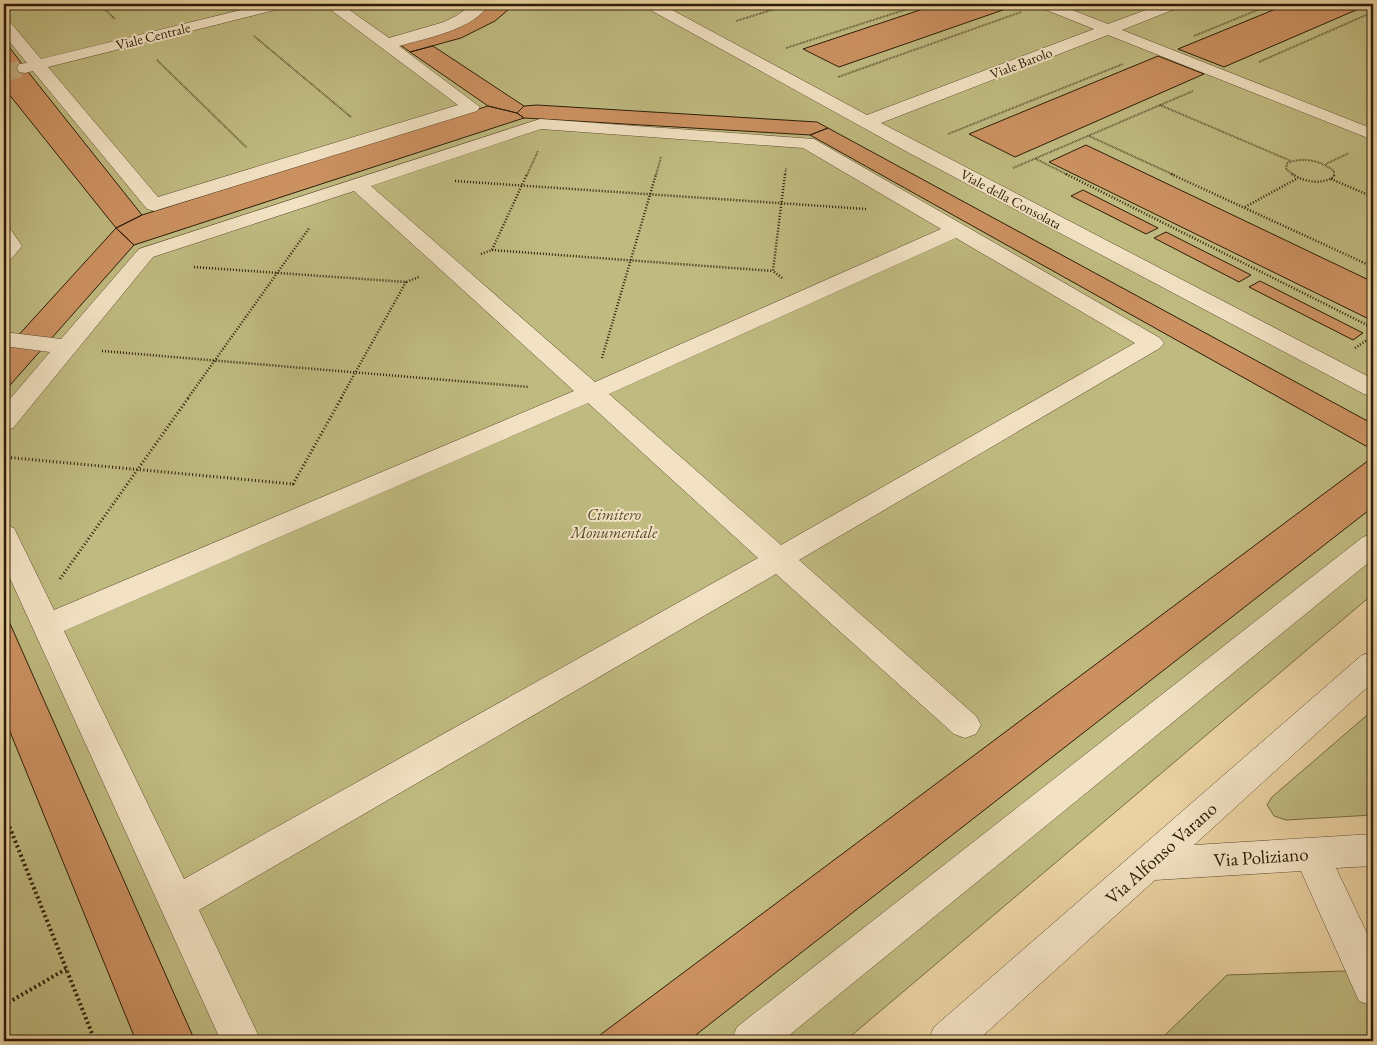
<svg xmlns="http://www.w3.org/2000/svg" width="1377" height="1045" font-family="'EB Garamond',serif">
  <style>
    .green { fill: #bfba80; stroke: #756b43 }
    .building { fill: #cc9161; stroke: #2b1c06 }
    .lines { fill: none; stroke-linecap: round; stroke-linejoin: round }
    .minor-tunnel { stroke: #c5ae83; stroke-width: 17; stroke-dasharray: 17 9; stroke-linecap: butt }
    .minor-casing { stroke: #5b4a2d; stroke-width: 1 }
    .path-far3 { stroke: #2b1c06; stroke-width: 2; stroke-dasharray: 0.5 1; stroke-linecap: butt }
    .path-far2 { stroke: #2b1c06; stroke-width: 2.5; stroke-dasharray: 1 2; stroke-linecap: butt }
    .path-far1 { stroke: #2b1c06; stroke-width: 3; stroke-dasharray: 1 2.5; stroke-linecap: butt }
    .path { stroke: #2b1c06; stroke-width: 4; stroke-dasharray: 2 3; stroke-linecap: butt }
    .minor { fill: #f2e2c3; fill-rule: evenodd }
    .labels { text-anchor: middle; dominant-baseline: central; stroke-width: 4; stroke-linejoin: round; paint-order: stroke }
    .far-street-label { font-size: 14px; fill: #2b1c06; stroke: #f2e2c3 }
    .park-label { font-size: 16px; font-style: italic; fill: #574b2b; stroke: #f2e2c3 }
    .near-street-label { font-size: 19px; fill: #2b1c06; stroke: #f2e2c3 }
  </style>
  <rect width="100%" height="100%" fill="#ebd2a2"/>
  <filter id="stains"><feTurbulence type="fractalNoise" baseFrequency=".004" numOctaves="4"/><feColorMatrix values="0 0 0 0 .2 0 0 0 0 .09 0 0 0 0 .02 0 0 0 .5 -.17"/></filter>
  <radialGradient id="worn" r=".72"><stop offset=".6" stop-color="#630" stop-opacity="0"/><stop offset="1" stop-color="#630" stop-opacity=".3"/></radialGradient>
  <path class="green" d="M4,4H1373V594L845,1041H4Z
    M1373,710V815L1286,820L1274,816L1267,805L1272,797Z
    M1373,970V1041H1159L1227,975Z"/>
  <path class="building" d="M491,4H515L495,21L461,38L410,52L399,44L475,17Z
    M938,4H1020L839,67L803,49Z
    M1288,4H1370L1224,67L1178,49Z
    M4,40L25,68L142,215L116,228L4,88Z
    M433,46L524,106L517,113L488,106L410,52Z
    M1158,56L1204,74L1015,157L969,134Z
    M537,105L817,122L828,128L810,135L524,118L517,113L524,106Z
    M488,106L517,113L524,118L134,245L116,228L142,215Z
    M828,128L1373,424V450L810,135Z
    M1086,145L1373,282V321L1049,162Z
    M1083,190L1158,228L1146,234L1071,196Z
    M116,228L134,245L4,392V351Z
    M1166,232L1251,275L1239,282L1154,238Z
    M1260,281L1363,333L1353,340L1249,287Z
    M1373,457V507L688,1041H592Z
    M4,610L195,1041H136L4,717Z"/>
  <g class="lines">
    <path class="minor-tunnel" d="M4,73L25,68"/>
    <g class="minor-casing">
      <path id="minor" d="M265,4H290L287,7L48,67L158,197L458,105L327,7L325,4H341L389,38L444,22L456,16L473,4H489C474,30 426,38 399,46L480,107L477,111L154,211L147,209L33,71L25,73L19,72L17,68L19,64L27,63L4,35V20L10,22L41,59Z
        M642,4H661L867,115L1094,29L1039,7L1037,4H1057L1108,24L1162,4H1182L1180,7L1122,30L1373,129V140L1108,35L881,123L1373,379V397L1364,394L911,154L645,7Z
        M540,119L814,139L1160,338L1164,343L1160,348L799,560L976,716L981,725L976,734L965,738L954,734L776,574L199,910L261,1041H221L4,565V525L14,528L54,610L574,391L354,191L153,257L13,428L4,430V406L50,352L4,346V332L61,339L139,249ZM541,129L803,148L941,229L595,382L371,186ZM956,238L1135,343L781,545L609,394ZM588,403L758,558L184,879L64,631Z
        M4,228L11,230L22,246L11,259L4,261Z
        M1373,534V559L782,1041H731L737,1027L1363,537Z
        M1373,652V682L1194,845L1373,834V866L1336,868L1373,946V1006L1359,1001L1301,871L1155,880L977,1041H928L934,1027L1362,655Z"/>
    </g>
    <path class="path-far3" d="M99,4L115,19
      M383,9L396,4
      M736,21L791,4
      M254,36L351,117
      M1194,36L1272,4
      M786,48L923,4
      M157,60L247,148
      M1259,62L1373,12
      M838,77L1021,12
      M1160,105L1291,161
      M948,134L1123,64
      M1089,136L1174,175
      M1036,159L1068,175
      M1326,164L1349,153
      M1013,168L1193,91
      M527,175L538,151
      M656,175L661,157
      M785,175L786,168
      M1294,175L1286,169L1287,163C1303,157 1320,160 1334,171V175"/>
    <path class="path-far2" d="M1066,174L1373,328
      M1171,174L1373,267
      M1292,174C1305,182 1320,185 1334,177V174
      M1331,179L1373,197
      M455,181L866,209
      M1245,207L1298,178
      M492,250L773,271
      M481,254L492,250L527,174
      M194,267L406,282L419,277
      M782,278L773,271L785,174
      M1355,348L1373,336
      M102,351L529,387
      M602,358L656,174
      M188,398L310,227
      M341,398L406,282"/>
    <path class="path-far1" d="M4,457L293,484L295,487
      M293,484L342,397
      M60,579L189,397"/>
    <path class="path" d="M4,813L95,1041
      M4,1005L66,969"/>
    <use href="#minor" class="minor"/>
  </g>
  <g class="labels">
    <g class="far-street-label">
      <text transform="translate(153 36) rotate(-14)">Viale Centrale</text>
      <text transform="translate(1021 63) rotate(-21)">Viale Barolo</text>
      <text transform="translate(1011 199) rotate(28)">Viale della Consolata</text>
    </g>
    <g class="park-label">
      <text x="614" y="514">Cimitero<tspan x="614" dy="18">Monumentale</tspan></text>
    </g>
    <g class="near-street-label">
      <text transform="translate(1161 853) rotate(-42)">Via Alfonso Varano</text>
      <text transform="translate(1261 857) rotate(-4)">Via Poliziano</text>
    </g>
  </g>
  <rect width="1377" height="1045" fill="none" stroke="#ebd2a2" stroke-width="20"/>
  <rect x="5" y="5" width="1367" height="1035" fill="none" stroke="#2b1c06" stroke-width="2.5"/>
  <rect x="10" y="10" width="1357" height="1025" fill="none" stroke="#2b1c06"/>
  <rect width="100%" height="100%" filter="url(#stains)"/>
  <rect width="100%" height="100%" fill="url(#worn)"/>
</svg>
